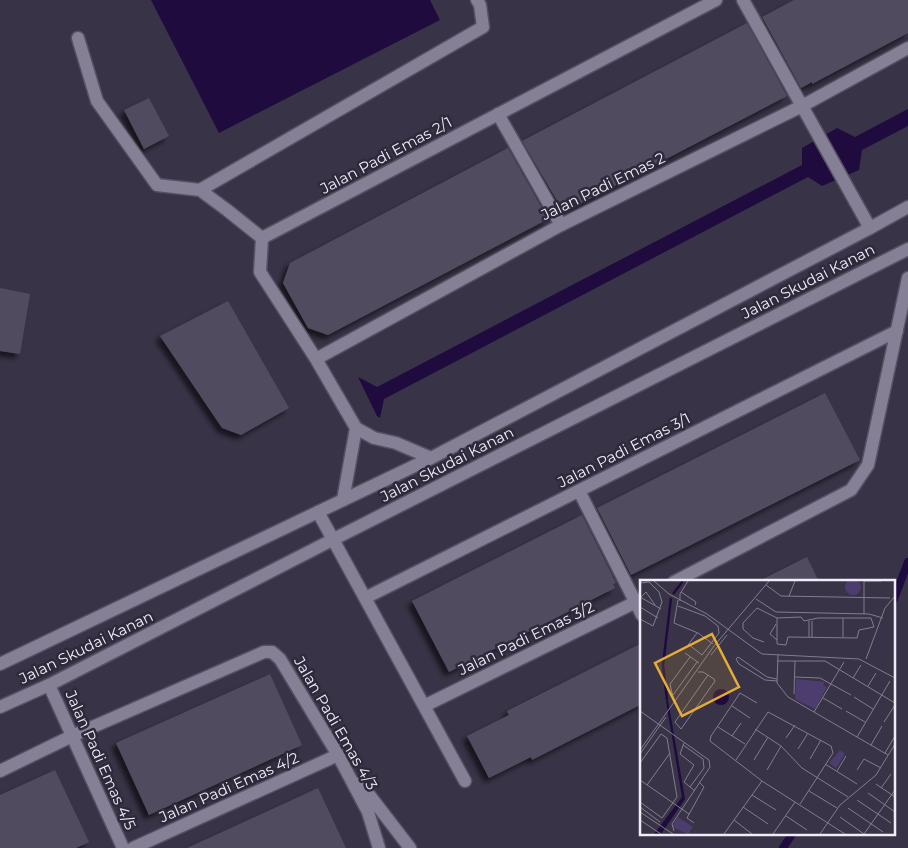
<svg xmlns="http://www.w3.org/2000/svg" width="908" height="848" font-family="Montserrat,sans-serif">
  <style>
    .water { fill: #200b3e }
    .lines { fill: none; stroke-linecap: round; stroke-linejoin: round }
    .stream { stroke: #200b3e; stroke-width: 8 }
    .building { fill: #514c60; filter: url(#shadow) }
    .service-casing { stroke: #565161; stroke-width: 15 }
    .minor-casing { stroke: #565161; stroke-width: 15 }
    .tertiary-casing { stroke: #565161; stroke-width: 15 }
    .service { stroke: #868097; stroke-width: 12 }
    .minor { stroke: #868097; stroke-width: 12 }
    .tertiary { stroke: #868097; stroke-width: 12 }
    .labels { text-anchor: middle; dominant-baseline: central; stroke-width: 5; stroke-linejoin: round; paint-order: stroke }
    .street-label { font-size: 15px; fill: #f0edf9; stroke: #2e293b }
    .inset-river { fill: none; stroke: #200b3e; stroke-width: 2.5 }
    .inset-road { fill: none; stroke: #827d8e; stroke-width: 1 }
    .view { fill: #e7ac36; fill-opacity: 0.15; stroke: #e7ac36; stroke-width: 2.5 }
    .inset-edge { fill: none; stroke: #f0edf9; stroke-width: 2.5 }
  </style>
  <defs>
    <filter id="shadow"><feDropShadow dx="-4.5" dy="4.5" stdDeviation="2.5" flood-color="#0009"/></filter>
  </defs>
  <rect width="100%" height="100%" fill="#383346"/>
  <path class="water" d="M151,0H430L440,20L219,133Z
    M908,109V126L862,150L859,170L822,186L808,177L384,399L380,418L377,416L358,377L377,387L802,165V148L837,128L855,137Z"/>
  <g class="lines">
    <path class="stream" d="M894,599L908,562
      M783,848L792,834"/>
  </g>
  <path class="building" d="M794,0H908V33L812,84V82L801,88L762,17Z
    M747,23L787,96L572,208L571,207L563,211L522,141Z
    M149,98L169,136L144,149L124,110Z
    M508,148L548,219L328,335L308,328L283,283L290,263Z
    M0,288L30,294L20,354L0,351Z
    M228,301L289,408L241,435L222,428L160,336Z
    M825,393L860,460L631,575L597,508Z
    M582,515L616,583L613,584L615,588L449,672L412,601Z
    M807,557L819,582H757Z
    M642,643V704L532,760L531,757L489,778L467,736L509,715L507,711Z
    M270,674L302,745L149,815L116,743Z
    M55,770L89,842L76,848H0V795Z
    M318,788L346,848H187L233,827Z"/>
  <g class="lines">
    <g class="service-casing">
      <path id="service" d="M743,0L802,106
        M78,38L97,101L157,185L200,190L227,210L262,238
        M498,114L561,225
        M200,190L483,27L480,5L477,0
        M579,491L642,615
        M133,848L338,755"/>
    </g>
    <g class="minor-casing">
      <path id="minor" d="M802,106L870,228
        M316,359L561,225L802,106L908,48
        M431,458L396,443L374,438L356,428L316,359L260,272L262,238L716,0
        M343,500L356,428
        M318,512L465,781
        M674,582L851,490L868,465L908,278
        M365,598L897,331
        M49,685L123,848
        M424,706L642,599
        M0,771L72,736L264,652H272L280,659L338,755L368,812L379,848
        M360,783L410,848"/>
    </g>
    <g class="tertiary-casing">
      <path id="tertiary" d="M0,664L431,458L870,228L908,207
        M0,707L49,685L334,539L908,249"/>
    </g>
    <use href="#service" class="service"/>
    <use href="#minor" class="minor"/>
    <use href="#tertiary" class="tertiary"/>
  </g>
  <g class="labels">
    <g class="street-label">
      <text transform="translate(386 155) rotate(-28)">Jalan Padi Emas 2/1</text>
      <text transform="translate(603 186) rotate(-26)">Jalan Padi Emas 2</text>
      <text transform="translate(808 281) rotate(-27)">Jalan Skudai Kanan</text>
      <text transform="translate(624 450) rotate(-27)">Jalan Padi Emas 3/1</text>
      <text transform="translate(447 464) rotate(-27)">Jalan Skudai Kanan</text>
      <text transform="translate(526 638) rotate(-26)">Jalan Padi Emas 3/2</text>
      <text transform="translate(86 647) rotate(-26)">Jalan Skudai Kanan</text>
      <text transform="translate(336 723) rotate(60)">Jalan Padi Emas 4/3</text>
      <text transform="translate(101 760) rotate(66)">Jalan Padi Emas 4/5</text>
      <text transform="translate(229 787) rotate(-24)">Jalan Padi Emas 4/2</text>
    </g>
  </g>
  <g transform="translate(640 580)">
    <rect width="255" height="255" fill="#383346"/>
    <path d="M205 7a8 8 0 1 1 16 0a8 8 0 1 1-16 0ZM156,99L185,102L183,105L187,107L175,129L155,119ZM200,170L205,174L196,188L189,183ZM38,237L53,247L48,254L32,247Z" fill="#4d3d6e"/>
    <path d="M73 117a8 8 0 1 1 16 0a8 8 0 1 1-16 0ZM28,120L45,219L21,254H14L42,217L26,121Z" fill="#200b3e"/>
    <path class="inset-river" d="M33,14L43,1M27,120L23,85L31,18"/>
    <path class="inset-road" d="M14,1L29,14L67,34L122,74L219,79L255,98M0,3L9,2L19,12L22,22L13,46L0,39M126,5L141,16L250,18M41,12L56,22L55,25M149,16L155,1M0,17L21,29M0,18L6,12L15,25M116,19L136,32L229,34L243,38M38,20L34,43L58,53L73,64M40,21V14L48,1M38,26L65,36L78,46L79,53L62,75L48,64M0,27L18,38M224,34V1H241M136,44L130,54L137,60M169,57V41M172,57V41M203,57V38M124,62L113,58L103,49V43L117,28L137,38L161,37L164,41L178,38H231L234,47L219,50L217,58L148,57L146,65L137,64V38M48,65L57,53M45,73L59,83M71,75L87,55M138,75L137,103L148,117L248,175M226,79L245,28L255,16M137,81H185L255,123M58,92H63L74,99L75,101L41,149L35,142L68,95M155,97L180,98L211,115M213,98L221,85M137,99L127,97L98,77L96,79L99,84L125,100L137,101M228,106L236,93M154,114L155,81M33,115L57,82M214,117L233,129M183,118L202,129M34,121L30,104L50,77M117,123L100,113L71,156L70,161L122,201L205,254M92,126L110,138M0,131L69,180L70,187L32,244L34,251M206,131L225,142M174,132L204,82M244,142L255,125M78,147L105,164M115,149L141,166L162,188L208,217M92,156L101,143M217,157L250,101M146,158L155,145M44,163L40,174L54,185L44,202L55,211M43,165L63,179L64,188L50,207M231,165L242,146M158,169L168,153M0,170L74,66L129,1M245,173L255,156M0,174L26,137M170,179L181,160M96,180L128,132L191,166L193,173L160,224M114,180L128,157M0,183L21,154L27,158L37,217L22,238L0,222M185,184L217,204M127,190L141,166M217,190L224,179L241,188M197,191L206,176M0,200L49,234M236,204L255,217M7,205L30,173M241,208L251,194M169,211L197,228M228,213L255,232M112,215L136,230M217,220L251,243M0,227L20,242M103,227L128,244M208,228L243,252M0,232L33,254M146,236L167,250M200,237L224,254M0,240L21,254M94,240L112,254M54,243L47,238L64,207L59,202M84,254L122,201M133,254L155,222M180,254L200,225L236,195L255,164M224,254L255,210"/>
    <path class="view" d="M72,54L99,107L42,136L15,83Z"/>
    <rect width="255" height="255" class="inset-edge"/>
  </g>
</svg>
